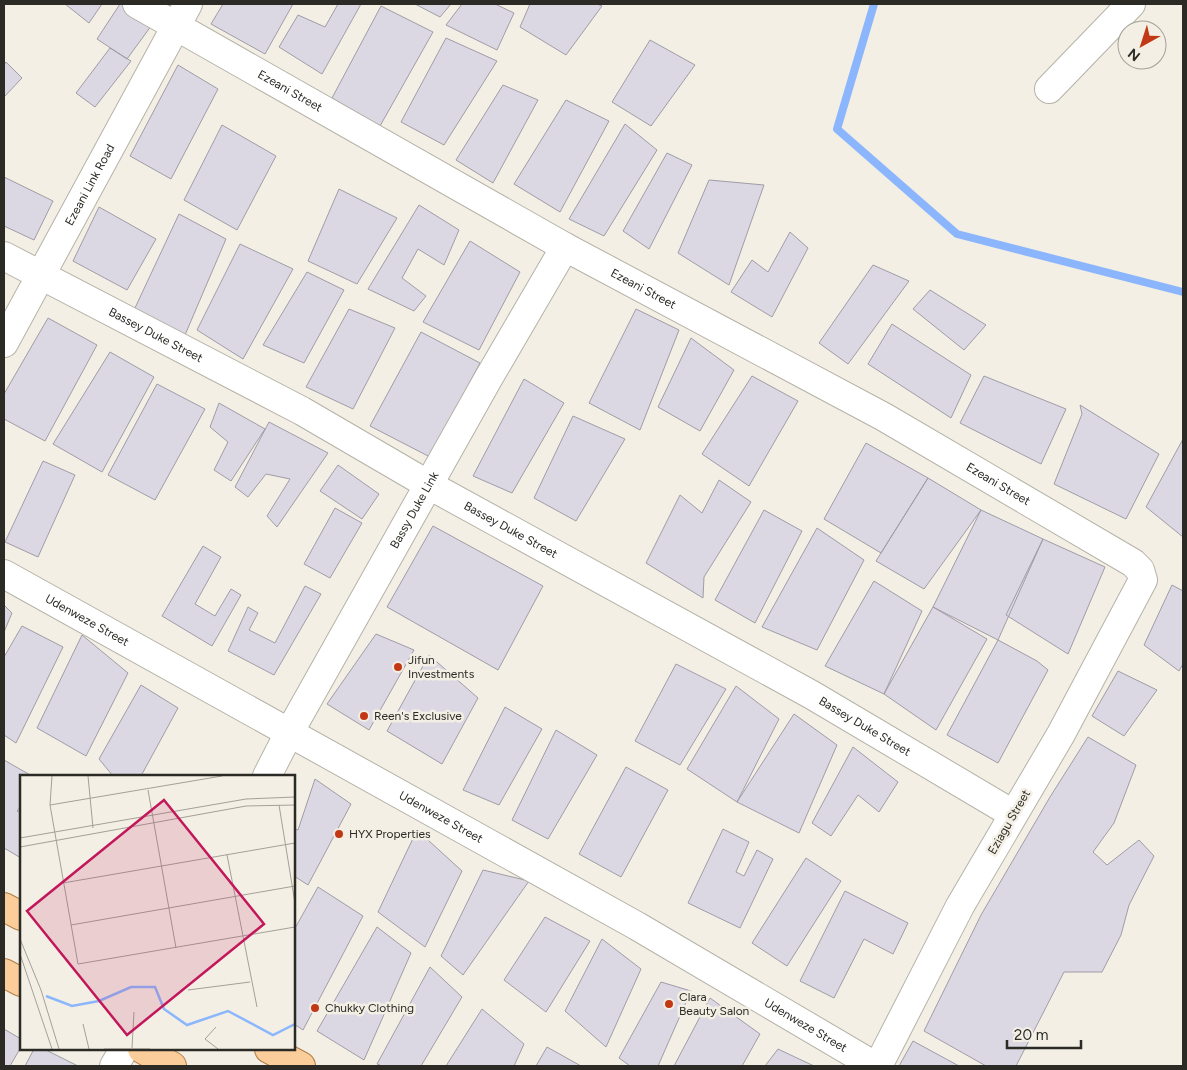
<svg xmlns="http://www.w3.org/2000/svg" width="1187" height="1070" font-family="Figtree,sans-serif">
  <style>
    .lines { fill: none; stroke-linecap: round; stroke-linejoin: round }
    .stream { stroke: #8bb6fd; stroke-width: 8 }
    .building { fill: #dbd8e3; stroke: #a09ca7 }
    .street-casing { stroke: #b5b2a7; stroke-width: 30 }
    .primary-casing { stroke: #b07e45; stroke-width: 30 }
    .street { stroke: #fff; stroke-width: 28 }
    .primary { stroke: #facd9a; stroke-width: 28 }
    .poi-dot { fill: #c23814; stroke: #f3efe4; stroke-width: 2 }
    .labels { text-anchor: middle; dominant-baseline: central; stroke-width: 5; stroke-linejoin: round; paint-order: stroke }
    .street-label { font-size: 12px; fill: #2b2a25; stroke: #f3efe4 }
    .poi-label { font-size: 12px; fill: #2b2a25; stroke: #f3efe4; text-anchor: start }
    .inset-river { fill: none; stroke: #8bb6fd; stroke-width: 2.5 }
    .inset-road { fill: none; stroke: #a3a098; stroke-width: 1 }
    .view { fill: #c2185b; fill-opacity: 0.15; stroke: #c2185b; stroke-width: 2.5 }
    .inset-edge { fill: none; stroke: #2b2a25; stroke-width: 2.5 }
  </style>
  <rect width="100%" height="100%" fill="#f3efe4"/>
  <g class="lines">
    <path class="stream" d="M874,4L837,129L957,234L1183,292"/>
  </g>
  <path class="building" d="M65,4H102L89,23Z
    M120,4H127L154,22L127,59L97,39Z
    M223,4H293L265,54L211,24Z
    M338,4H361L322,74L279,47L298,15L325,27Z
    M415,4H451L440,17Z
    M462,4H495L514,13L497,50L446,25Z
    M530,4H597L602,6L566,55L520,27Z
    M381,6L433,32L380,126L332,98Z
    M446,38L497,61L444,145L401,122Z
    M650,40L695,65L651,126L612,102Z
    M110,48L131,61L95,107L76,93Z
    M6,62L22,78L4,97V65Z
    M178,65L218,89L171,179L130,156Z
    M503,85L538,100L493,183L456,160Z
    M566,100L609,121L560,212L514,184Z
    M625,124L657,150L604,236L569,219Z
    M222,125L276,156L237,230L184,200Z
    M667,153L692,165L649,249L623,231Z
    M4,177L53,201L34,240L4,226Z
    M709,180L764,185L729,285L678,253Z
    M339,189L397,218L357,284L308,261Z
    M419,205L459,230L444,265L418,249L402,278L426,296L414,311L368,289Z
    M99,207L156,239L127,290L73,261Z
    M179,214L226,239L185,335L134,310Z
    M790,232L808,248L772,317L731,292L752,260L768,272Z
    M470,241L520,272L479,350L423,322Z
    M240,244L293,269L243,359L197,330Z
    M873,265L909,281L848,364L819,343Z
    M307,272L344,290L304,363L263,345Z
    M930,290L986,325L964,350L913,309Z
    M349,309L395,328L353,409L306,387Z
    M636,309L679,330L640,430L589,403Z
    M48,318L97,345L45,441L4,419V394Z
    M892,324L971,375L951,418L868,364Z
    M421,332L480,363L430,457L370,426Z
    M691,338L734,370L700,431L658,407Z
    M110,352L154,377L102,472L53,444Z
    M752,376L798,401L749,486L702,454Z
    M984,376L1066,409L1041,464L960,423Z
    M524,379L564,403L512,493L473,476Z
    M157,384L205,409L155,500L108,475Z
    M219,403L265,429L231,481L214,470L228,442L210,427Z
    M1080,405L1159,454L1126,519L1054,484L1082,414Z
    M573,416L625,439L576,521L534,498Z
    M269,422L328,453L277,527L267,516L290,479L266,474L248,497L235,487Z
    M1183,439V537L1146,507Z
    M866,443L928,478L881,553L824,519Z
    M43,461L75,475L38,557L5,542Z
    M338,465L379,494L362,519L320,491Z
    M928,478L981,510L924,589L876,561Z
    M719,480L751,502L704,577L703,598L646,563L680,495L702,513Z
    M335,508L362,523L330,578L304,564Z
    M764,510L802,531L755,623L715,600Z
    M981,510L1043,539L998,640L933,607Z
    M433,526L543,586L498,670L387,607Z
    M817,528L864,560L817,650L762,627Z
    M1043,539L1105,567L1068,654L1006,615Z
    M203,546L221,557L195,604L215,616L231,589L241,595L212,646L162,616Z
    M874,581L922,611L884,694L825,666Z
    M1172,585L1183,591V664L1179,671L1144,645Z
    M305,586L321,594L274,675L228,651L248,607L258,613L249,630L275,643Z
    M4,605L12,613L4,632Z
    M933,607L987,639L936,730L884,694Z
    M22,626L63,647L16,743L4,735V657Z
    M376,634L414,650L369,730L327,704Z
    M82,635L128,673L86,756L37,728Z
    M998,640L1037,661L1048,670L998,763L947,735Z
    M429,655L478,698L442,764L387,731Z
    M676,664L726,689L680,765L635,741Z
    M1118,671L1157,690L1124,736L1092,716Z
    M141,685L178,708L141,776H113L99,759Z
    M736,686L779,719L737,802L687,769Z
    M505,707L542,729L499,805L463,790Z
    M794,714L837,745L799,833L737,802Z
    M556,730L597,755L548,839L512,820Z
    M1088,737L1136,765L1114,823L1093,852L1107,865L1139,840L1154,856L1129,905L1121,935L1102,972H1064L1016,1066H986L924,1031L981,915L1050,797Z
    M853,747L898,782L879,812L858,795L831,836L812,823Z
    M4,760L32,776H21V806L17,811L21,812V858L4,848Z
    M626,767L668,790L621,877L579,854Z
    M315,779L351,804L308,885L294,876V829L298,830Z
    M723,829L749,842L736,872L744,876L757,850L773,859L740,928L688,903Z
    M417,830L462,871L425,947L378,912Z
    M806,858L841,881L787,966L752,943Z
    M483,870L529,881L463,975L441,956Z
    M318,887L363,916L303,1030L294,1024V930Z
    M845,891L908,923L893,954L864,939L834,998L800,981Z
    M545,917L590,941L546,1012L504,980Z
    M377,927L411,953L364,1060L317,1031Z
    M602,939L641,969L606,1047L565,1011Z
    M430,967L462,997L421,1066H382L377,1064Z
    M661,982L691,991L658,1066H630L619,1058Z
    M710,998L760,1034L742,1066H674Z
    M482,1009L524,1044L514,1066H446Z
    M4,1029L21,1039V1047L10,1066H4Z
    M913,1041L959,1066H899Z
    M547,1047L581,1066H536Z
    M34,1049H44L78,1066H25Z
    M778,1049L814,1066H765Z"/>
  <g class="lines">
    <g class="street-casing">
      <g id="street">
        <path id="s1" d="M137,4L565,247L884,417L1133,563L1140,570L1143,580L1061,734L960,906L878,1066"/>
        <path d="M1049,89L1131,4"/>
        <path id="s2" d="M4,256L302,411L429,485L812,695L1013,814"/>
        <path id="s3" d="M4,343L188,4"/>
        <path id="s4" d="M4,574L637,926L875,1066"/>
        <path id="s5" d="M267,776L289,733L488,379L565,247"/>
        <path d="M114,1066L124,1049"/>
      </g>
    </g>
    <g class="primary-casing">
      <path id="primary" d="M4,907L21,916
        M4,973L21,982
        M142,1049L172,1066
        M269,1049L301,1066"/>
    </g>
    <use href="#street" class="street"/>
    <use href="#primary" class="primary"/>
  </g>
  <g class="poi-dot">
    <circle cx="398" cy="667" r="5"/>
    <circle cx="364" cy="716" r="5"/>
    <circle cx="339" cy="834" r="5"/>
    <circle cx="669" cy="1004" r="5"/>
    <circle cx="315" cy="1008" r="5"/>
  </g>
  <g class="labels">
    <g class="street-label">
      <text stroke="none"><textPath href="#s1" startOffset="176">Ezeani Street</textPath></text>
      <text stroke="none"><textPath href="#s3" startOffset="180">Ezeani Link Road</textPath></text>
      <text stroke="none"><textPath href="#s1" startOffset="581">Ezeani Street</textPath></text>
      <text stroke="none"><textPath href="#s2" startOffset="171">Bassey Duke Street</textPath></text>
      <text stroke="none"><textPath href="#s1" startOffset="986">Ezeani Street</textPath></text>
      <text stroke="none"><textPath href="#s5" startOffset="304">Bassy Duke Link</textPath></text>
      <text stroke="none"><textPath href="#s2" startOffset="576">Bassey Duke Street</textPath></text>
      <text stroke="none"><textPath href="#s4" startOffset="95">Udenweze Street</textPath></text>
      <text stroke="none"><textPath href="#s2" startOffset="981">Bassey Duke Street</textPath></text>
      <text stroke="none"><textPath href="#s4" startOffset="500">Udenweze Street</textPath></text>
      <text transform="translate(1009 822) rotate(-60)">Eziagu Street</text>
      <text stroke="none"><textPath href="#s4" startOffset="920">Udenweze Street</textPath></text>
    </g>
    <g class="poi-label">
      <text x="408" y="660">Jifun<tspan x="408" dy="14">Investments</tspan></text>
      <text x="374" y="716">Reen's Exclusive</text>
      <text x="349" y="834">HYX Properties</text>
      <text x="679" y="997">Clara<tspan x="679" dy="14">Beauty Salon</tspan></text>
      <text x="325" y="1008">Chukky Clothing</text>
    </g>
  </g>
  <g transform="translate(20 775)">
    <rect width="275" height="275" fill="#f3efe4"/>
    <path class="inset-river" d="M26,221L52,231L79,226L111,212H135L144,234L167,250L208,236L253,260L275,249"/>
    <path class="inset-road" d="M68,1L73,53M202,1L30,30L58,189L275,152M128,15L156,173M30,30L32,1M259,30L275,128M0,63L226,24L275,22M0,72L226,31L275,30M207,80L237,232M43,108L275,68M51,150L275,111M0,164L21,215L39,274M0,179L32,274M168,215L230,207M63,249L69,274M196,252L185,264L198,274M112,273L114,237M84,274H130"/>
    <path class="view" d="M144,25L244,149L107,260L7,136Z"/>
    <rect width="275" height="275" class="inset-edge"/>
  </g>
  <rect width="1187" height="1070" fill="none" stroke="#2b2a25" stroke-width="10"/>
  <g transform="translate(1142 45) rotate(219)"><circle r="24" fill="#f3efe4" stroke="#a3a098"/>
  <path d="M0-4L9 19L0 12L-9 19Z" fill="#c23814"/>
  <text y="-8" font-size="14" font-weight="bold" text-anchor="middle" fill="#2b2a25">N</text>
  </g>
  <path d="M1007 1040v8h74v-8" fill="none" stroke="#2b2a25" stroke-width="2.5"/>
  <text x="1014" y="1040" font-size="15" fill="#2b2a25" stroke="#f3efe4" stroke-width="4" paint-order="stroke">20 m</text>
</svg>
